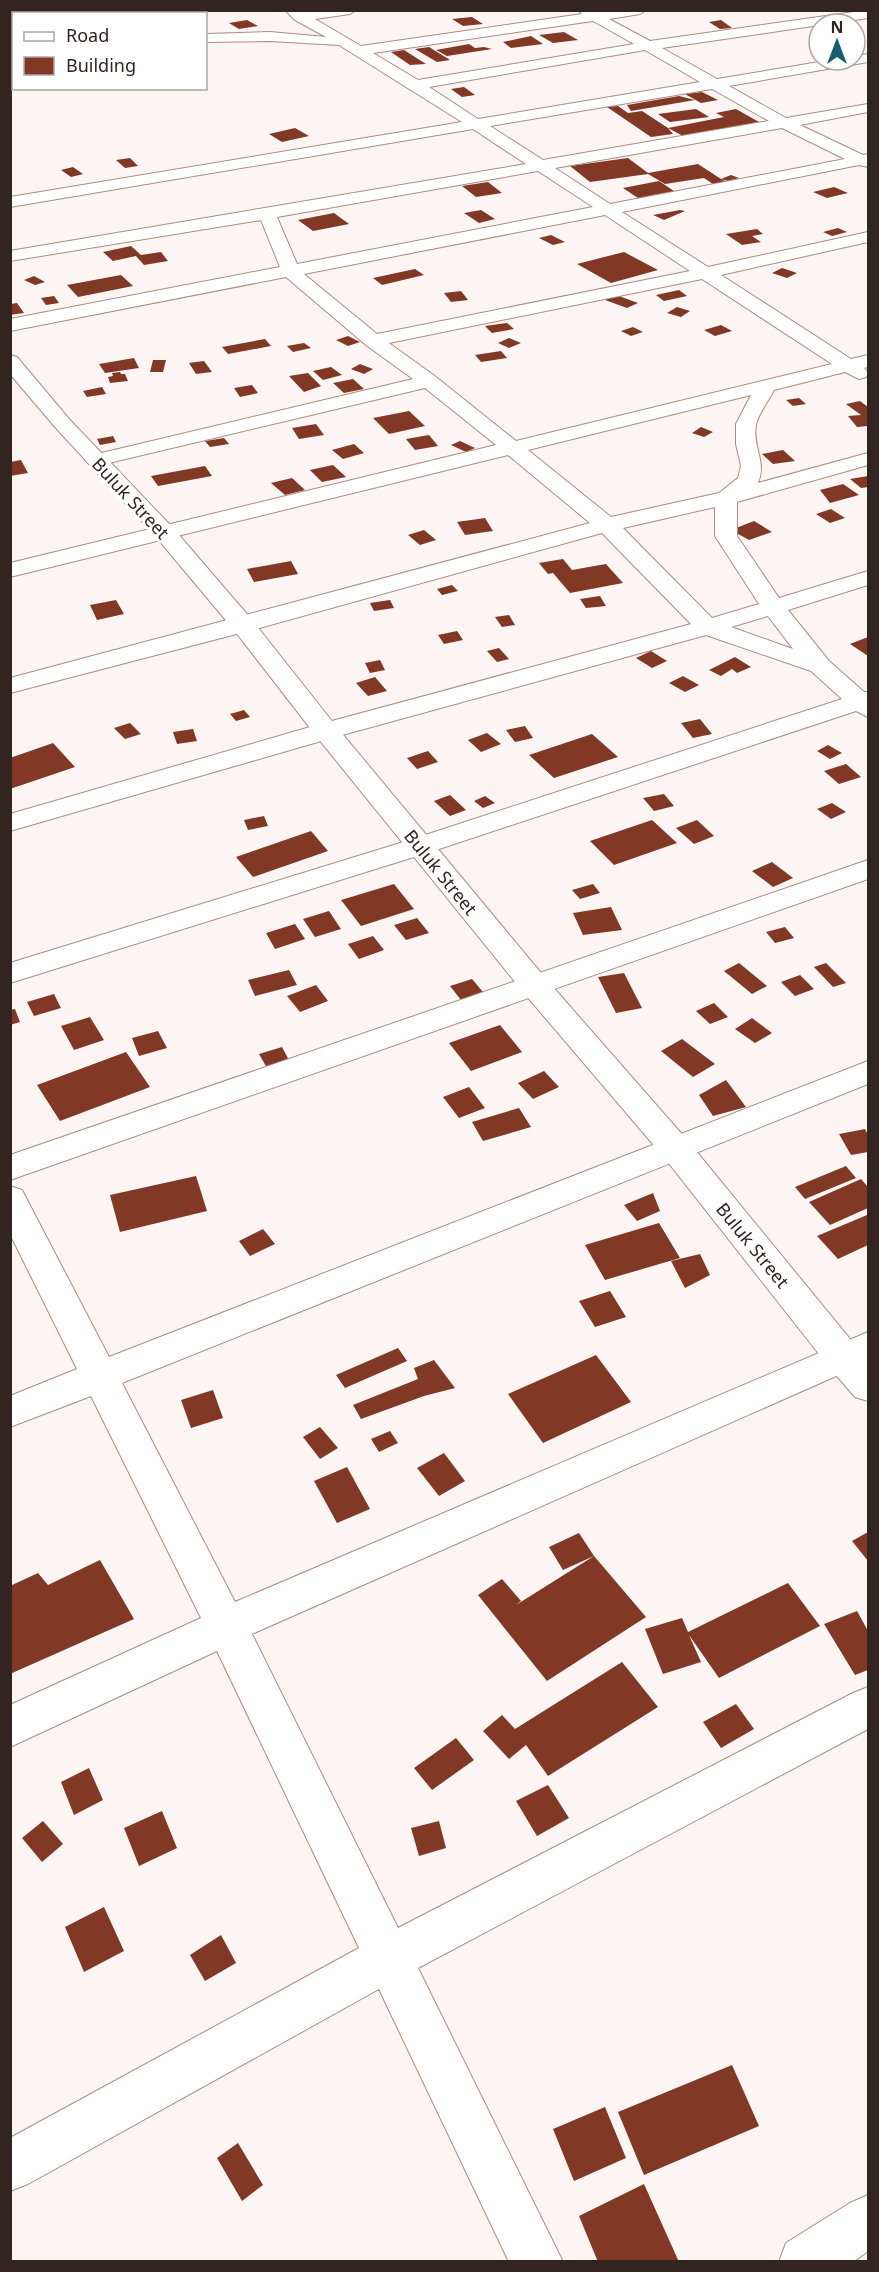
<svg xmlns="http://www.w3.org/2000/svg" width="879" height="2272" font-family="'Noto Sans',sans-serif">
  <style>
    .building { fill: #813824 }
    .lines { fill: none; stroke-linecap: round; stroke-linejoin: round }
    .street-casing { stroke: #ae8b82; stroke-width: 2 }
    .secondary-casing { stroke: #ae8b82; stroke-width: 2 }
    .street { fill: #fff; fill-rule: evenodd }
    .secondary { fill: #fff; fill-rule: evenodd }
    .labels { text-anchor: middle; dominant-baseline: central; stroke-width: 6; stroke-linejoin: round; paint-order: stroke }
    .street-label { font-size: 18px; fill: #322420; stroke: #fff }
  </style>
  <rect width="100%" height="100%" fill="#fdf5f3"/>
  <path class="building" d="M472,17L483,24L463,26L452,19Z
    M247,20L258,26L239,29L229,23Z
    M721,20L732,28L720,29L709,22Z
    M564,32L578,40L553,43L539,35Z
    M531,36L543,44L511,48L503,42Z
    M469,44L475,48L484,47L492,49L447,56L436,50Z
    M429,47L450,60L437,62L415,49Z
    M404,50L426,64L410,65L391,52Z
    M464,87L475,95L462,97L451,89Z
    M702,92L718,100L701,103L685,94Z
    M679,96L695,100L631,111L627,105Z
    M618,106L628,113L642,111L668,128L673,134L651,137L607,107Z
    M696,109L709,117L670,122L658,114Z
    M736,109L759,122L683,136L668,128L724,117L716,113Z
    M295,128L309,136L282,142L269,134Z
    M130,158L138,166L125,168L116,160Z
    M628,158L648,173L698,164L721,179L731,175L739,178L728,181L721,179L729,183L716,186L704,178L665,184L648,174L590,182L570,166Z
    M73,167L83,174L71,177L61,170Z
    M659,181L677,193L641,200L623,188Z
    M488,182L502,193L476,197L462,186Z
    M834,187L848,193L827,198L813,192Z
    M481,210L495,219L479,223L464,213Z
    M680,210L685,211L664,220L653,215Z
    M334,213L349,224L313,231L298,220Z
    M838,228L847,232L832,236L823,232Z
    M757,229L763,234L752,236L761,242L742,245L726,234Z
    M551,235L565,242L553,245L539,238Z
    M131,246L141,255L161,252L168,261L144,265L136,256L113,261L103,252Z
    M624,252L658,270L611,283L577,264Z
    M782,268L797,273L787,278L772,273Z
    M415,269L424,275L382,285L373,278Z
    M121,275L133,286L78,297L67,285Z
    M34,276L45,282L35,285L24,280Z
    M679,290L687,296L664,301L656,295Z
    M461,291L468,300L451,302L444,293Z
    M616,295L638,303L627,308L605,300Z
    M54,296L59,303L46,305L41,298Z
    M17,303L24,313L10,315V304Z
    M677,307L690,311L681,317L667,313Z
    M507,323L514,329L492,333L485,326Z
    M721,325L732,331L715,336L704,330Z
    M633,327L643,332L631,336L621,331Z
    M348,336L360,342L348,346L336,340Z
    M509,338L521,343L509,348L498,343Z
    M265,339L271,346L228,354L222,347Z
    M304,343L311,348L293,352L287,346Z
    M501,351L507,358L481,362L475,355Z
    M134,358L139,368L105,373L99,364Z
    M153,360H166L163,372H150Z
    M204,361L212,372L196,374L189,363Z
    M360,364L373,369L364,374L351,369Z
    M331,367L342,375L323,380L313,371Z
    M120,372L121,374H125L128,381L110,383L108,377L113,376L112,373Z
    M308,373L321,386L304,392L289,376Z
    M353,379L364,389L344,393L333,383Z
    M252,385L258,393L240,397L234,388Z
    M102,387L106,394L87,397L83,391Z
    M799,398L806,404L793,406L786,400Z
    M860,401L868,407V426L857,427L848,416L861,415L846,404Z
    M409,411L425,426L389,434L373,418Z
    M316,424L324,435L299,439L292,428Z
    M701,427L713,432L704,437L692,433Z
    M429,435L438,446L415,450L406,439Z
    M113,436L116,442L100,445L97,439Z
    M224,438L229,444L210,447L205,441Z
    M460,441L475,448L466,452L451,445Z
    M354,444L364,453L343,459L332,450Z
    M783,450L795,461L773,464L762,454Z
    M21,460L28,473L10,476V462Z
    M333,465L346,477L322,482L310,470Z
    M205,466L212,476L158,486L151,476Z
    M868,476V487L861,488L850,479Z
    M292,478L305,490L285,495L271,483Z
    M843,484L859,495L830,503L820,490Z
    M831,509L845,518L830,523L816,514Z
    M485,518L493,531L465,535L457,522Z
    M754,521L772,532L749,540L731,530Z
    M424,530L436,540L420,545L408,535Z
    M563,559L572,570L606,564L623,583L570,593L553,573L548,574L539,563Z
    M291,561L298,574L254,582L247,569Z
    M452,585L458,591L442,595L437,589Z
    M600,596L606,606L586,608L580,599Z
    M116,600L124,614L97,620L90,605Z
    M390,600L394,608L374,611L370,603Z
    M509,615L515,625L502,627L495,617Z
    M457,631L463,640L444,644L438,635Z
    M868,637V656L850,644Z
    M499,648L509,659L497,662L487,651Z
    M651,651L667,661L652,668L636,658Z
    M735,657L751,667L737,673L732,669L721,676L709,670Z
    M380,660L385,670L370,673L365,663Z
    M683,676L699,685L685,692L669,683Z
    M375,677L387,691L368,696L356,683Z
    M244,710L250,717L236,721L230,714Z
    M700,719L712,734L693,738L681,723Z
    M130,723L141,734L125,739L114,728Z
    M525,726L533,738L515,742L506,730Z
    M193,729L197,741L177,744L173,732Z
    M487,733L501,744L481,752L468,740Z
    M592,734L618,757L554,778L529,755Z
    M53,743L75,767L10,789V758Z
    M828,745L842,753L830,759L817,751Z
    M428,751L438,762L417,769L407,758Z
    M846,764L861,777L839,784L824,771Z
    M664,794L674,806L654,811L643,798Z
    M450,795L466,810L450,816L434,801Z
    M485,796L495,803L483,808L474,801Z
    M832,803L846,812L831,819L817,809Z
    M264,816L268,826L248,830L244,820Z
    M652,820L677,843L614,865L590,841Z
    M697,820L714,836L694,844L676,828Z
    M311,831L328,851L253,877L236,857Z
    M772,862L793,878L773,887L752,871Z
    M394,884L414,909L361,926L341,900Z
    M593,884L600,893L580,899L572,890Z
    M611,907L622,930L583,935L573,913Z
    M329,911L341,929L315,937L303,919Z
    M417,918L429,933L406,940L394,925Z
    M295,924L305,939L275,949L266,933Z
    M785,927L794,938L775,943L766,932Z
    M373,936L384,950L359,959L348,944Z
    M739,963L767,986L752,994L724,971Z
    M826,963L846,983L833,987L814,967Z
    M289,970L297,985L255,996L248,980Z
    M624,973L642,1008L616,1013L598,977Z
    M800,975L814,989L795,996L781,982Z
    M472,979L483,992L461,1000L450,986Z
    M316,985L328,1001L300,1012L287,996Z
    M54,994L61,1008L34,1016L27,1002Z
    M714,1003L728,1017L710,1024L696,1011Z
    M15,1009L20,1022L10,1025V1010Z
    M90,1017L104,1040L74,1050L61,1026Z
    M752,1018L772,1033L755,1043L735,1029Z
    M500,1025L522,1052L471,1071L449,1043Z
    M158,1031L167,1048L139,1056L132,1038Z
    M682,1039L715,1064L693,1077L661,1051Z
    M282,1047L290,1062L267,1068L259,1054Z
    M126,1052L150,1087L60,1121L37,1085Z
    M544,1071L559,1087L533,1099L518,1083Z
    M726,1080L746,1107L713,1116L699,1095Z
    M469,1087L485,1108L459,1118L443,1097Z
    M519,1108L531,1127L483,1141L472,1122Z
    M865,1129L868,1135V1152L851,1155L839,1134Z
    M846,1166L856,1178L805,1199L795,1187Z
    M196,1176L207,1211L120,1232L110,1195Z
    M861,1179L868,1187V1208L830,1225L809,1202Z
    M653,1193L660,1211L637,1221L624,1205Z
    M867,1215L868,1245L838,1259L817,1236Z
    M659,1223L680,1258L605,1280L585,1245Z
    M263,1229L275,1244L250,1256L239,1241Z
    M700,1254L710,1275L685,1288L671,1261Z
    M610,1291L626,1317L595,1327L579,1301Z
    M398,1348L407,1361L345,1388L336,1375Z
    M596,1355L631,1402L543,1443L508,1394Z
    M434,1360L455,1388L424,1396L361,1419L353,1405L418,1379L414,1368Z
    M213,1390L223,1418L191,1428L181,1400Z
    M320,1427L338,1448L320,1459L303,1437Z
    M390,1431L398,1443L379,1452L371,1439Z
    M444,1453L465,1481L439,1496L417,1468Z
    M347,1467L370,1509L337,1523L314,1481Z
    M868,1532V1561L852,1541Z
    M579,1533L594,1556L646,1617L547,1681L478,1595L502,1579L521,1601L516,1605L594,1556L563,1570L549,1547Z
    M100,1560L134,1619L10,1674V1586L38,1573L48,1585Z
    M788,1583L820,1626L719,1678L689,1635L701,1662L663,1674L645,1629L682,1618L688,1632Z
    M857,1611L868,1631V1670L855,1675L824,1624Z
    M622,1662L658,1707L548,1776L526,1745L509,1759L483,1731L502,1715L515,1729Z
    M736,1704L754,1729L721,1748L703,1722Z
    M456,1738L474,1760L432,1790L414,1768Z
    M89,1768L103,1800L74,1815L61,1782Z
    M548,1785L569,1818L537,1836L516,1801Z
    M162,1811L177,1848L139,1866L124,1828Z
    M43,1821L63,1844L42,1862L22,1838Z
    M439,1821L446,1848L419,1856L411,1828Z
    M104,1907L124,1951L84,1972L65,1927Z
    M221,1935L236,1963L205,1981L190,1955Z
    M732,2065L759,2126L644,2175L618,2112Z
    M605,2107L626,2158L574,2181L553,2129Z
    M238,2143L263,2185L242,2201L217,2158Z
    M644,2184L679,2262H598L579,2216Z"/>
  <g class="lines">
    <g class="street-casing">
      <path id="street" d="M110,10H140L136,14H106Z
        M285,10L304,12L356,10L350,14L315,19L361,46L582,14L578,10H646L640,14L609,19L650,41L868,10V18L662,48L717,79L831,60H855V56L868,54V62L729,86L786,118L868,104V112L800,125L863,155L868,154V167L859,165L622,212L708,267L868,232V242L721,275L851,359L868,355V367L864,368L868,373L866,377L859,379L845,372L774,390C769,400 758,414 756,425C752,447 767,461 758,483L868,453V465L737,502V536L779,598L868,571V585L788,610L829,661L864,692H868V717L856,711L430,852L10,983V963L410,840L842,699L811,671L706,635L335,737L10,831V814L317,725L691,624L602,533L252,630L10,693V678L590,523L508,455L10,577V563L496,445L425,388L96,466L89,464L85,460L89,456L413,379L366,345L286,277L10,331V319L280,267L261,220L10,261V251L526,164L473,129L10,207V197L462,122L339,45L270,41L206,42V34L270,32L326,37L295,20ZM593,21L634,44L418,80L373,53ZM645,50L700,82L478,119L429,87ZM712,89L769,121L543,160L490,126ZM782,128L845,159L610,204L555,168ZM538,171L593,207L297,264L277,217ZM605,215L690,271L377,334L304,274ZM702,279L832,364L516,441L436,377L389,343ZM751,395L736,424V444L741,466L738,478L719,493L611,517L528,450ZM715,507V536L759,604L712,618L623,528ZM768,616L793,649L731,627Z
        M10,23L14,24V33L10,32Z
        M868,860V879L10,1180V1155Z
        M868,1061V1084L122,1383L235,1602L868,1332V1362L252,1634L398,1928L853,1693L868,1687V1729L418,1968L563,2262H509L379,1989L28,2184L10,2191V2138L359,1948L217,1651L10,1747V1705L201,1618L91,1396L10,1427V1396L77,1369L10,1234V1186L22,1190L109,1357Z
        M868,2195V2251L853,2262H779L786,2243L850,2203Z"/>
    </g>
    <g class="secondary-casing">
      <path id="secondary" d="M10,355L17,357L69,419L173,528L252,620L335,725L546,979L687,1140L868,1361V1401L855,1397L830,1368L663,1156L524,993L317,737L234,630L157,538L55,427L10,374Z"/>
    </g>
    <use href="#street" class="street"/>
    <use href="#secondary" class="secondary"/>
  </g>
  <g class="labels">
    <g class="street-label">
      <text transform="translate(131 498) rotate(47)">Buluk Street</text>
      <text transform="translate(441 872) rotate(51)">Buluk Street</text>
      <text transform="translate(753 1245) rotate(51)">Buluk Street</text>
    </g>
  </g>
  <rect width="879" height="2272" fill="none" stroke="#322420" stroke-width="24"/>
  <rect x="12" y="12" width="195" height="78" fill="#ffffff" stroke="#ada7a6" stroke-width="1.5"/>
  <rect x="24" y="32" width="30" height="9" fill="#ffffff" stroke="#ada7a6" stroke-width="1.5"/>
  <text x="66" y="42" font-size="18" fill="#322420">Road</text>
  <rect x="24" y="57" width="30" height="18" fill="#813824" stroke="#ada7a6" stroke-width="1.5"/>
  <text x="66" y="72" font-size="18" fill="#322420">Building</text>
  <g transform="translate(837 42)"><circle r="28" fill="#ffffff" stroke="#ada7a6" stroke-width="1.5"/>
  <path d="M0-4.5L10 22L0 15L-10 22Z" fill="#175f6f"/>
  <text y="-9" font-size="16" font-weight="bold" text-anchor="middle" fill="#322420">N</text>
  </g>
</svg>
